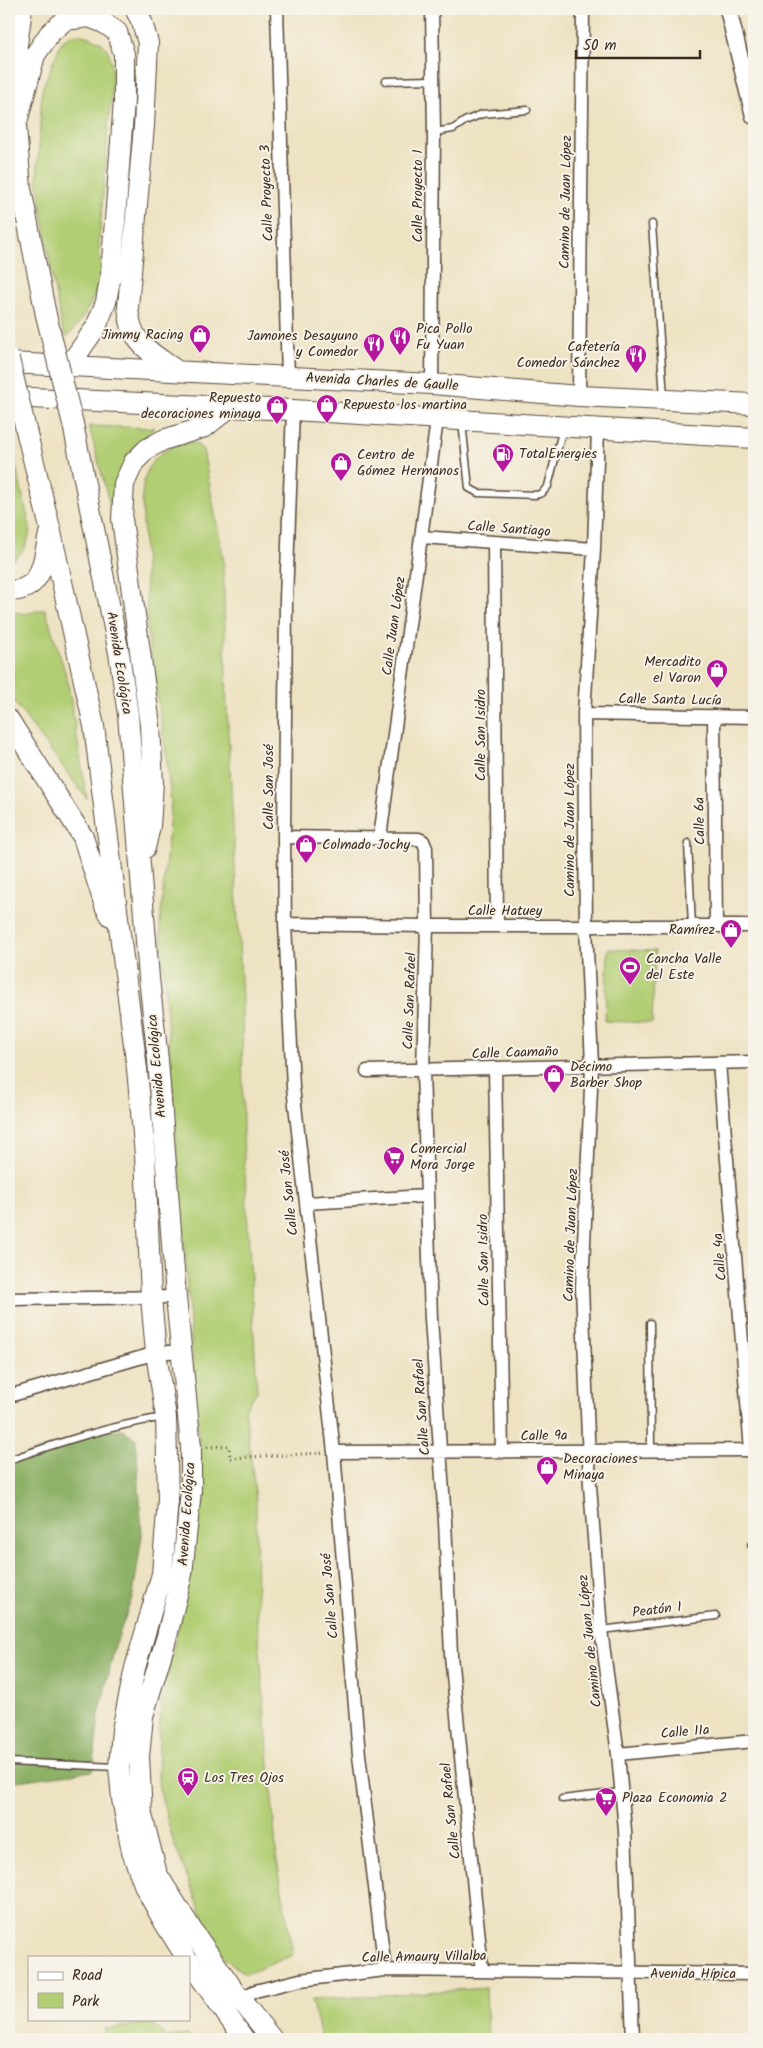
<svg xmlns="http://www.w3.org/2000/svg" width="763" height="2048" font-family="Kalam,sans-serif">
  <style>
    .green { fill: #b2ce74; stroke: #767c49 }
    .forest { fill: #8db166; stroke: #646e42 }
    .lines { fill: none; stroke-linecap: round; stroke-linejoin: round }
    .service-casing { stroke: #564637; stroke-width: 9 }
    .minor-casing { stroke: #564637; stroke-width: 15 }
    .tertiary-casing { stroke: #564637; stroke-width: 19 }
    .primary-casing { stroke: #564637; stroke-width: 22 }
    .path { stroke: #564637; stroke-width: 3; stroke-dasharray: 1 4; stroke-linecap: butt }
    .service { stroke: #fff; stroke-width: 6 }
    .minor { stroke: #fff; stroke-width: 12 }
    .tertiary { stroke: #fff; stroke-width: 16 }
    .primary { stroke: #fff; stroke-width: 20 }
    .primary-bridge-casing { stroke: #564637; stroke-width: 22; stroke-linecap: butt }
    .primary-bridge { stroke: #fff; stroke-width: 20 }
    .labels { text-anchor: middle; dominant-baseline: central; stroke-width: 4; stroke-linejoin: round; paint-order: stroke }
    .street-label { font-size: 14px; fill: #3b2a1e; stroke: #f7f3e8 }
    .poi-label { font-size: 14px; fill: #3b2a1e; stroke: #f7f3e8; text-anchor: start }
  </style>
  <rect width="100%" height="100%" fill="#f7f3e8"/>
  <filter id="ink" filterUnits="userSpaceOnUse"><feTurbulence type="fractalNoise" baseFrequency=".02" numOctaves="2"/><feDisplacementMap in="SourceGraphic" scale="10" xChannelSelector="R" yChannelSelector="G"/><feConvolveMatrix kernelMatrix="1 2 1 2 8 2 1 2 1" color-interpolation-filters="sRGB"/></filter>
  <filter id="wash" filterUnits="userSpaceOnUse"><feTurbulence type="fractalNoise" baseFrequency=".0096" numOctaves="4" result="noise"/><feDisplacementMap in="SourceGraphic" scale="20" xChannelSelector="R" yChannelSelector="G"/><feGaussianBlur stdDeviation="1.12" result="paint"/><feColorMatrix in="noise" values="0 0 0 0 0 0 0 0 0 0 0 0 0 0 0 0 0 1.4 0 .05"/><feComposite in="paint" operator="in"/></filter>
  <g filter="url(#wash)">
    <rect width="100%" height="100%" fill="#ede2c2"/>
    <path class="green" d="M78,34C90,37 104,40 109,53C116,77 110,105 108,129C105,166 103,203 99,239C98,252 102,265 100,278C97,295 80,325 67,337L62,328L50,265L37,178L42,89L61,43L69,36Z
      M89,426L154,428L127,455L122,551Z
      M9,437L30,527C29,541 24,556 9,561Z
      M183,442H194L203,450L223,557L227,711L242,999L243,1137L257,1391L245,1409L256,1500L257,1617L277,1861L293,1955L246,1974L218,1954L173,1841L158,1784L159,1730L163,1693L181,1614L201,1470L160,924L171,803L166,753L148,637L142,497C144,465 154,454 183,442Z
      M45,609L67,678L87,799L9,695V611L25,614Z
      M608,949L655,951L652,1023L605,1021Z
      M486,1988L488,2039H322L311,2000Z
      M152,2023L166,2037L188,2035L190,2039H107L104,2029Z"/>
    <path class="forest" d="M123,1429L136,1439L142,1535L133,1595L115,1646L99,1714L93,1771L9,1782V1461L96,1431Z"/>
  </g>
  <g filter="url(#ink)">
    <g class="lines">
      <g class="service-casing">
        <path id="service" d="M386,81L433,80
          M434,132L453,129L465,121L482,114L527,110
          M652,224L664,397
          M462,422L469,488L478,493L536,495L542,493L548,486L563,428
          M688,843L692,926
          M650,1323L651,1450
          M9,1460C60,1442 110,1426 164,1417
          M751,1545H754
          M601,1630L716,1616
          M9,1762L116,1767
          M562,1799L622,1792"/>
      </g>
      <g class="minor-casing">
        <path id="minor" d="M277,9L288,377
          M432,9L434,132L432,384
          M579,396L583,9
          M293,410L286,599L284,837L285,924L293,1087L334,1452L359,1755L385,1970
          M598,429L594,549L584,714L586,926L592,1066L582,1287L590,1486L601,1630L618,1754L625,1830L633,2039
          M421,537L594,549
          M494,544L497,926
          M584,714L754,717
          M714,716L716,926
          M284,837L419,839L423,841L426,848L427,926L423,1071L431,1319L445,1521L451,1655L482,1970
          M380,837L437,420
          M285,924L427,926H754
          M719,1063L751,1450
          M495,1068L502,1452
          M367,1071L754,1062
          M306,1203L426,1196
          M9,1299L176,1297
          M9,1396L156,1353L181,1351
          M334,1452L754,1450
          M618,1754L754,1741
          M234,2002L255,1991L300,1980L385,1970L754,1974"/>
      </g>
      <g class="tertiary-casing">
        <path id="tertiary" d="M728,9L754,116"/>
      </g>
      <g class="primary-casing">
        <path id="primary" d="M22,9L15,60L16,126L21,189L46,315
          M135,9L142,22L148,43L144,126L128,306C130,344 148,350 177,371
          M16,126L35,55L50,33L65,20L89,17L104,23L117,32L124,54V101L111,274L106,302L96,327L69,366
          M9,363L432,384L579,396L754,404
          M9,397L293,410L754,438
          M73,424L119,653L128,715L149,978L158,1060L176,1297L191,1447V1491L182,1574L167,1636L143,1716L139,1757L142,1815L157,1874L194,1933L240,1999L272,2039
          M27,434L50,528L94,726L137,1069L145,1155L151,1297L156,1353L166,1417L168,1500L162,1574L135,1668L122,1730L119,1767L122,1799L132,1852L145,1887L164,1922L186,1957
          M9,591C43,591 43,561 49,534
          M9,720L83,837L105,906L111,916
          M145,848L150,826L153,783L150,725L122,519L124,484L134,462L147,449L163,440L205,427L229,408
          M189,1961L244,2039"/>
      </g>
      <path class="path" d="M207,1447L229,1446L230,1458L322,1453"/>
      <use href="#service" class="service"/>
      <use href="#minor" class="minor"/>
      <use href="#tertiary" class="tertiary"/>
      <use href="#primary" class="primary"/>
      <g class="primary-bridge-casing">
        <path id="primary-bridge" d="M46,315L73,424
          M9,359L27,434"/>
      </g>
      <use href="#primary-bridge" class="primary-bridge"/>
    </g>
  </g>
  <defs>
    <g id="shop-pin" transform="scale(1.125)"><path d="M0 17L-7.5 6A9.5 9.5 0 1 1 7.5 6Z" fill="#b5179e" stroke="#f7f3e8"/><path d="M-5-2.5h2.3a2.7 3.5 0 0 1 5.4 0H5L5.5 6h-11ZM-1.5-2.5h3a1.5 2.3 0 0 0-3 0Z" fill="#fff"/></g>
    <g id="restaurant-pin" transform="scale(1.125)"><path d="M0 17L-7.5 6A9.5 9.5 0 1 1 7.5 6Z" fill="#b5179e" stroke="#f7f3e8"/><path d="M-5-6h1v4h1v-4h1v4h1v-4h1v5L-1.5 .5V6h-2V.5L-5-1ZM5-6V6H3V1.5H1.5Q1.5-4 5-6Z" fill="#fff"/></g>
    <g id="fuel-pin" transform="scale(1.125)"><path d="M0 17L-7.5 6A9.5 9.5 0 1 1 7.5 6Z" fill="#b5179e" stroke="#f7f3e8"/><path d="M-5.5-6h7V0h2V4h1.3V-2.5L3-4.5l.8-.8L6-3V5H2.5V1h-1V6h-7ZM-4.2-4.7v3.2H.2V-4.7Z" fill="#fff"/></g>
    <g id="stadium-pin" transform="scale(1.125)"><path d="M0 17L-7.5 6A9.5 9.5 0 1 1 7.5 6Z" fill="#b5179e" stroke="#f7f3e8"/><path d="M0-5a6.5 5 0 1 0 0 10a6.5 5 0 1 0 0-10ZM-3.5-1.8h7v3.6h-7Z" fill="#fff"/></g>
    <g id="supermarket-pin" transform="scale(1.125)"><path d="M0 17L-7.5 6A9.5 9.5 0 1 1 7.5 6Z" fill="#b5179e" stroke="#f7f3e8"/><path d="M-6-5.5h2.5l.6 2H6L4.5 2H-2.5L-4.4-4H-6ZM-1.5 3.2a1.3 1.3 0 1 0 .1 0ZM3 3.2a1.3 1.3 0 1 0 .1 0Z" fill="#fff"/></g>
    <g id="station-pin" transform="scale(1.125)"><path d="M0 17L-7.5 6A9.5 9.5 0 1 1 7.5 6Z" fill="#b5179e" stroke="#f7f3e8"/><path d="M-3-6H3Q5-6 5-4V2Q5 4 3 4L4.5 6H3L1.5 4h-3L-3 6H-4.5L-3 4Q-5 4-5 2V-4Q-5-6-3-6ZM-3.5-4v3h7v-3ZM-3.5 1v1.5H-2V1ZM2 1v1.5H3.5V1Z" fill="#fff"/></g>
  </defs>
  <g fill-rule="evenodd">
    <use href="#shop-pin" x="200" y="335"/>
    <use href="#restaurant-pin" x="400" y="337"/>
    <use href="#restaurant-pin" x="374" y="344"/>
    <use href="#restaurant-pin" x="636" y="355"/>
    <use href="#shop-pin" x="327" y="405"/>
    <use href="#shop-pin" x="277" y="406"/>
    <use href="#fuel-pin" x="503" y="454"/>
    <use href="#shop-pin" x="341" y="463"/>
    <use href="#shop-pin" x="717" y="670"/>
    <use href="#shop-pin" x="306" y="845"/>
    <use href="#shop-pin" x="731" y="930"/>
    <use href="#stadium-pin" x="630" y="967"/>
    <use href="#shop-pin" x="554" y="1075"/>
    <use href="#supermarket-pin" x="394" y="1157"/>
    <use href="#shop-pin" x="547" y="1467"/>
    <use href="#station-pin" x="188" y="1778"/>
    <use href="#supermarket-pin" x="606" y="1798"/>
  </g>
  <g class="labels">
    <g class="street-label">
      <text transform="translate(267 193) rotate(-92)">Calle Proyecto 3</text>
      <text transform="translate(418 196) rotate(-90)">Calle Proyecto 1</text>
      <text transform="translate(566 202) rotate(-89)">Camino de Juan López</text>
      <text transform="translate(382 382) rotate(3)">Avenida Charles de Gaulle</text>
      <text transform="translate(509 529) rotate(4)">Calle Santiago</text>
      <text transform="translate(394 626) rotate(-82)">Calle Juan López</text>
      <text transform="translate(119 663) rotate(81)">Avenida Ecológica</text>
      <text transform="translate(670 700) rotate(1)">Calle Santa Lucía</text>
      <text transform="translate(481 735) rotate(-90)">Calle San Isidro</text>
      <text transform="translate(269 787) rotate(-90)">Calle San José</text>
      <text transform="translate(700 821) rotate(-91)">Calle 6a</text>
      <text transform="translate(570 830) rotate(-90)">Camino de Juan López</text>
      <text x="505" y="911">Calle Hatuey</text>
      <text transform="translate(410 1001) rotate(-88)">Calle San Rafael</text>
      <text transform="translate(515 1053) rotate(-2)">Calle Caamaño</text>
      <text transform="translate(157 1066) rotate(-95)">Avenida Ecológica</text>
      <text transform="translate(289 1193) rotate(-96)">Calle San José</text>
      <text transform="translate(571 1235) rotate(-88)">Camino de Juan López</text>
      <text transform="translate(720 1257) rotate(-95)">Calle 4a</text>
      <text transform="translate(484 1260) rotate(-91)">Calle San Isidro</text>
      <text transform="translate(422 1407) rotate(-94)">Calle San Rafael</text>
      <text transform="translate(544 1436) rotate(-1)">Calle 9a</text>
      <text transform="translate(187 1514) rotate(-86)">Avenida Ecológica</text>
      <text transform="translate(330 1596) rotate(-95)">Calle San José</text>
      <text transform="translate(657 1610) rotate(-7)">Peatón 1</text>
      <text transform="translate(590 1641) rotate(-96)">Camino de Juan López</text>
      <text transform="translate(685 1732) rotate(-5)">Calle 11a</text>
      <text transform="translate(451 1811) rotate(-96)">Calle San Rafael</text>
      <text transform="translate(424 1957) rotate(-1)">Calle Amaury Villalba</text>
      <text x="693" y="1974">Avenida Hípica</text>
    </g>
    <g class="poi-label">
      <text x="416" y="329">Pica Pollo<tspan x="416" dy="16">Fu Yuan</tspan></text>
      <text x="184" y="335" text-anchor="end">Jimmy Racing</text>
      <text x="358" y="336" text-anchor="end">Jamones Desayuno<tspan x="358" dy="16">y Comedor</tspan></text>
      <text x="620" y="347" text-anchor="end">Cafetería<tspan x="620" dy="16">Comedor Sánchez</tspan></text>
      <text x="261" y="398" text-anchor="end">Repuesto<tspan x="261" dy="16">decoraciones minaya</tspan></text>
      <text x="343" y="405">Repuesto los martina</text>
      <text x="519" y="454">TotalEnergies</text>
      <text x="357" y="455">Centro de<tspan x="357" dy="16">Gómez Hermanos</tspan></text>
      <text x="701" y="662" text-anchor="end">Mercadito<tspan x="701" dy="16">el Varon</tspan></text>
      <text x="322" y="845">Colmado Jochy</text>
      <text x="715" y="930" text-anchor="end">Ramírez</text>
      <text x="646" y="959">Cancha Valle<tspan x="646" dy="16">del Este</tspan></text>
      <text x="570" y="1067">Décimo<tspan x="570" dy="16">Barber Shop</tspan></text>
      <text x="410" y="1149">Comercial<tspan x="410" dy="16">Mora Jorge</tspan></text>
      <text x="563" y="1459">Decoraciones<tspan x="563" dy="16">Minaya</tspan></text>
      <text x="204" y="1778">Los Tres Ojos</text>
      <text x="622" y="1798">Plaza Economia 2</text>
    </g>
  </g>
  <rect width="763" height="2048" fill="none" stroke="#f7f3e8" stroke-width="30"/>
  <rect x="28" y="1956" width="162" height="65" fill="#f7f3e8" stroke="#aca397"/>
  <rect x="38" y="1972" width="25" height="8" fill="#ffffff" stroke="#aca397"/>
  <text x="72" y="1980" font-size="15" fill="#3b2a1e">Road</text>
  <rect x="38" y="1993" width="25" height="15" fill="#b2ce74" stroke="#aca397"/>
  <text x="72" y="2006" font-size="15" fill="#3b2a1e">Park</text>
  <path d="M576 50v8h124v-8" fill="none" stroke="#3b2a1e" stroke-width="2.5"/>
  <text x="583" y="50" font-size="15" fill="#3b2a1e" stroke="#f7f3e8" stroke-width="4" paint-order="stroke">50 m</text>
</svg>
